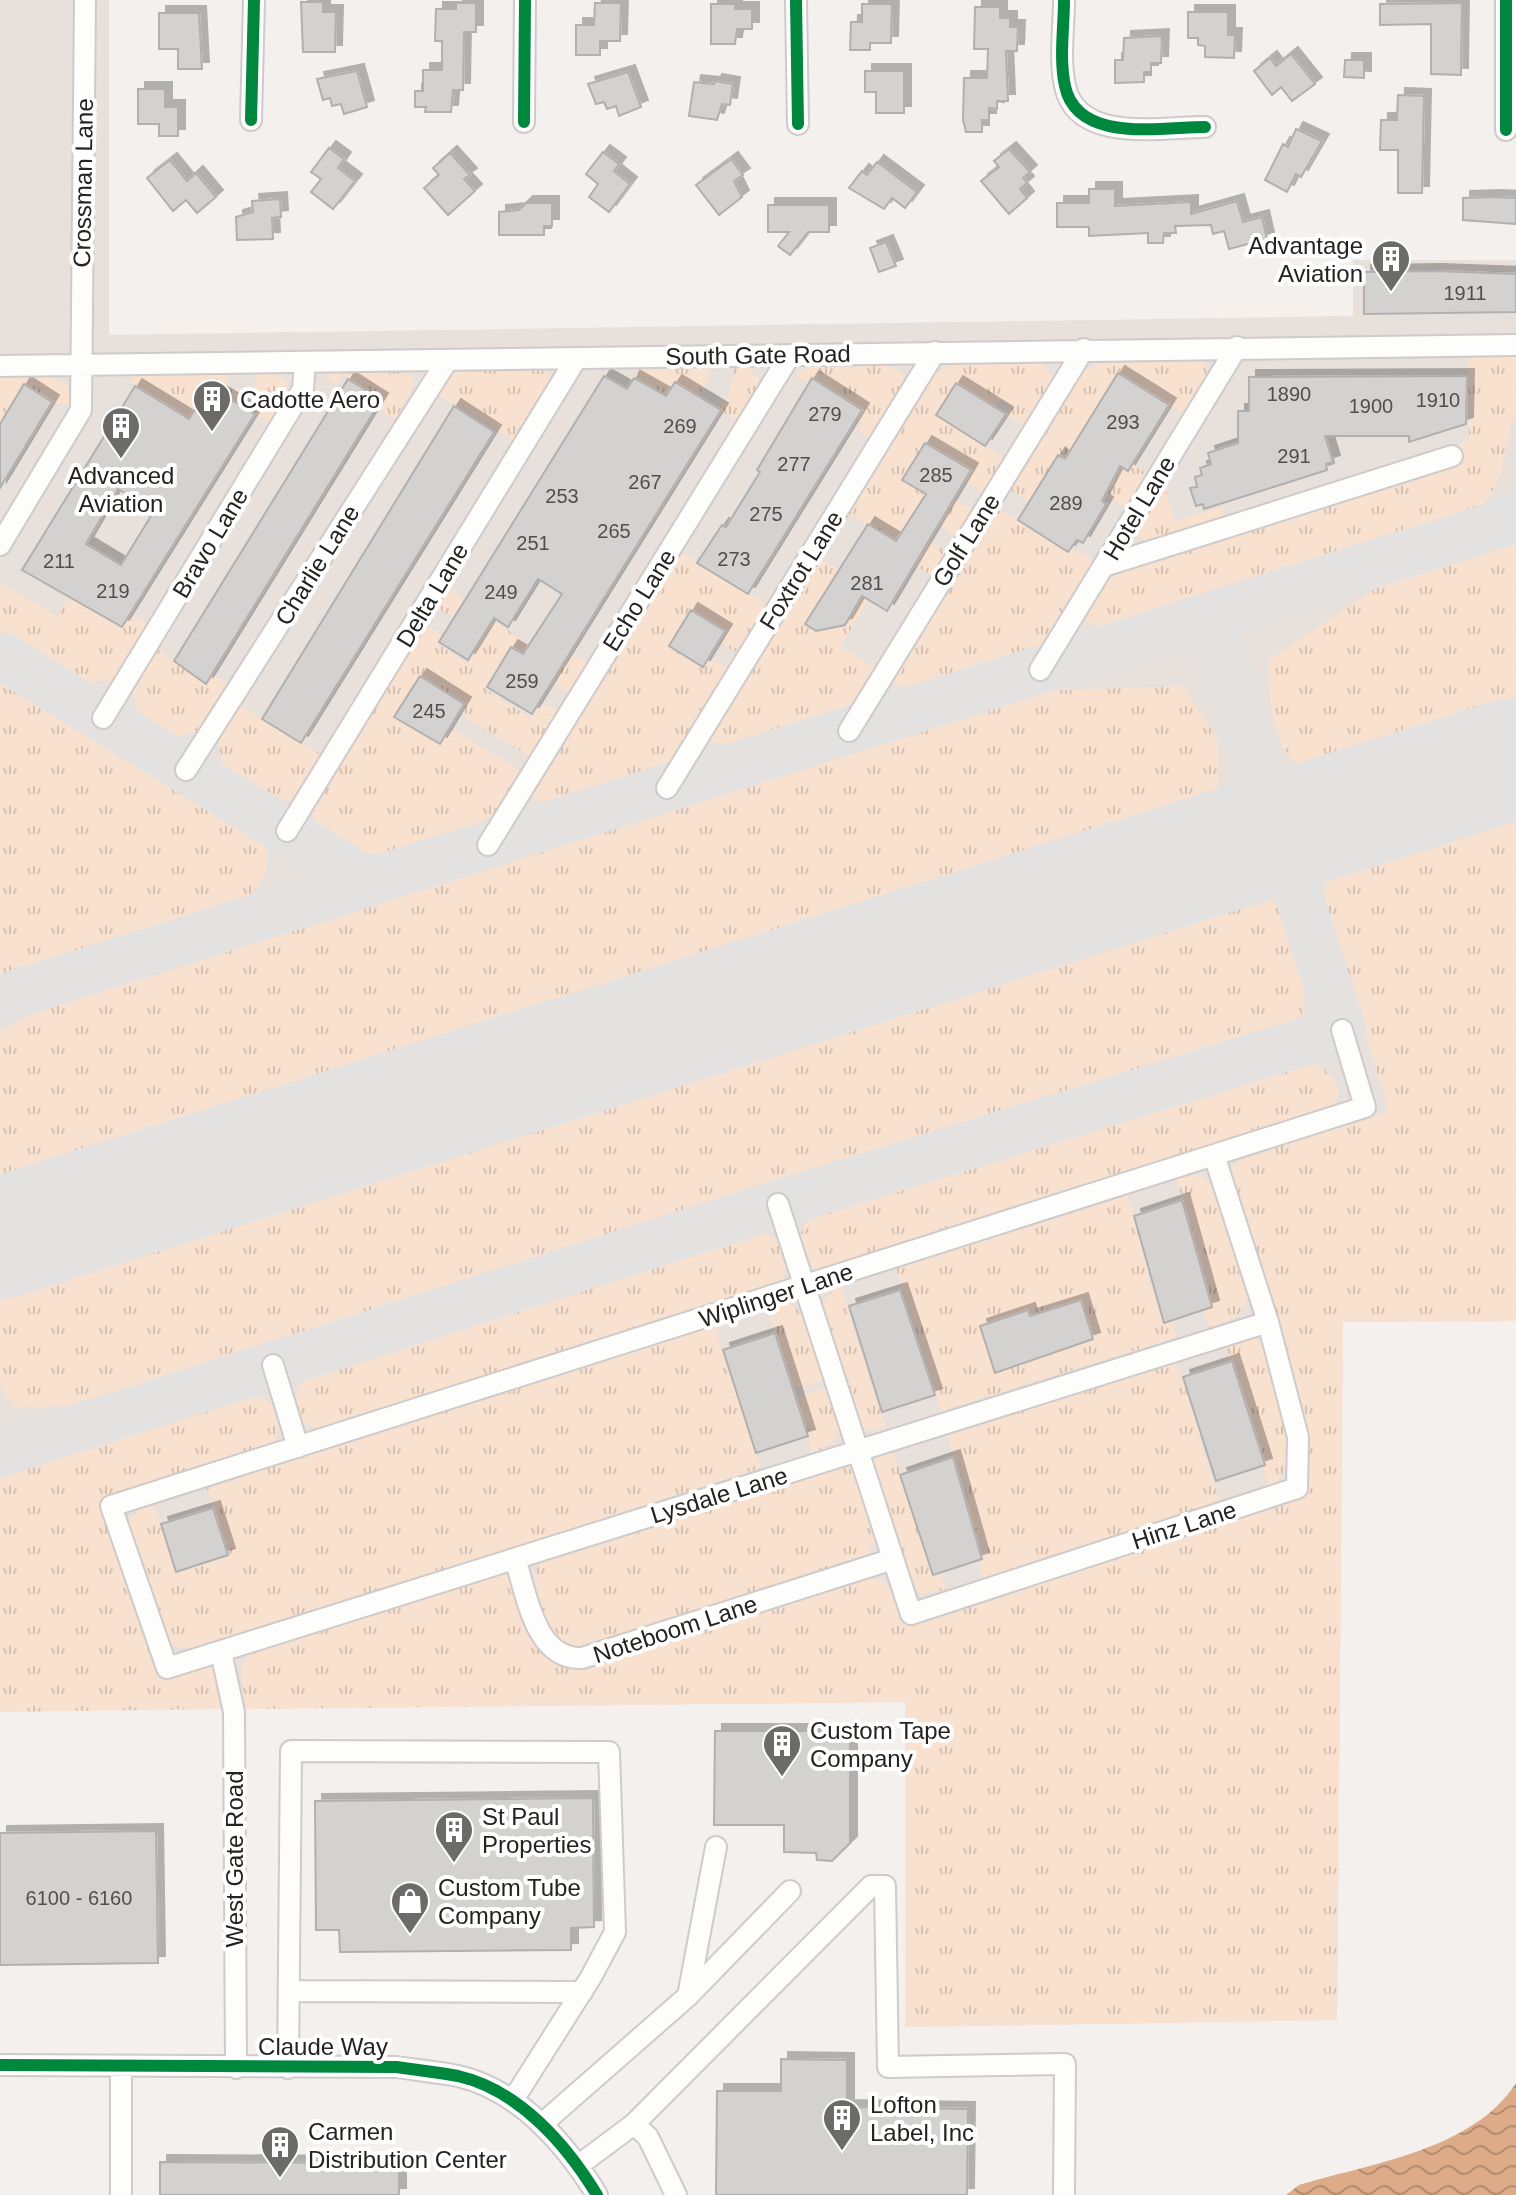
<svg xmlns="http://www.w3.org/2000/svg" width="1516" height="2195" font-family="Arial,sans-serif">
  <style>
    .built { fill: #e8e0db }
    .grass { fill: url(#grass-tufts) }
    .water { fill: url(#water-waves) }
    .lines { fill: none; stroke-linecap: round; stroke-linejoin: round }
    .taxiway { stroke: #e4e2e0; stroke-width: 48 }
    .runway { stroke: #e4e2e0; stroke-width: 122 }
    .building { fill: #d4d2d1; stroke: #b2b0ae; stroke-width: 2; fill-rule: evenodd; filter: url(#shadow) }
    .minor-casing { stroke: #cecbca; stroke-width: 24 }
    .minor { stroke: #fdfdfc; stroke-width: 20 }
    .cycleway-casing { stroke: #fff; stroke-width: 17 }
    .cycleway { stroke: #00873e; stroke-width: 12 }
    .labels { text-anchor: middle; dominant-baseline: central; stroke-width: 8; stroke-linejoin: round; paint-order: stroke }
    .number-label { font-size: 20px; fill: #504f4d }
    .street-label { font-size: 24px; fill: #242321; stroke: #fff }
    .poi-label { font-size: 24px; fill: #242321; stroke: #fff; text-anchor: start }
  </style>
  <defs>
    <pattern id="grass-tufts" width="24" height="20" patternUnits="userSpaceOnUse" patternTransform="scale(2)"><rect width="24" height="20" fill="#f9e1d0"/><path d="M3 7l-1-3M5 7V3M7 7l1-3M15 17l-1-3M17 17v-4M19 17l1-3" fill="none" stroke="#d5c1b2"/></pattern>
    <pattern id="water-waves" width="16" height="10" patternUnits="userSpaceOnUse" patternTransform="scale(2)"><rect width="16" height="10" fill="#ddab88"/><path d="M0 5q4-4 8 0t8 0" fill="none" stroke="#b38b6f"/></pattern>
    <filter id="shadow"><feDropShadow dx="7" dy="-7" stdDeviation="0" flood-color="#0004"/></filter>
  </defs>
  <rect width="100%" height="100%" fill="#f3f0ee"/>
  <path class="built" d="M0,0H109V335L1353,316V260H1516V1321L1343,1322L1337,2020L905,2027V1702L0,1711Z"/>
  <path class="grass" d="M1468,354H1516V418L1512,420C1504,454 1503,492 1473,513L1098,629L1083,617L1102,586L1124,568L1469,441Z
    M1201,358L1209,375L1186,415L1117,373L1078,439L1149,474L1128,509L1105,495L1109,487L1030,501L1008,489L1084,371L1099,364Z
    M1042,363L1055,381L1026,427L1006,414L1011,406L1001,399L994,407L937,415L1006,459L984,494L965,480L971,470L925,444L902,479L947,507L953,499L975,510L960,534H952L938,522L943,515L921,502L900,534C916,540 937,539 947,555L934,577L915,565L920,556L847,512L933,374L953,364Z
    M886,366L898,370L907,382L872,440L858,431L863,423L857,419L862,409L813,379L809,383L795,375L808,367Z
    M710,367L707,383L698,396L666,397L634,378L639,369Z
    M735,367L748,368L762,382L738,422L718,408L728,398Z
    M540,369L554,378L516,441L434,392L450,374L462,371Z
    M404,371L414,380V385L395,419L379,409L383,401L343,375L336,385L326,378L334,372Z
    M256,373H276L288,383V394L272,424L209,386L189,419L130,382L134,374H227V389H255Z
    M0,375C26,375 72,367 71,403L55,404L24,384L0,422Z
    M1164,485L1175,521L1222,507L1225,518L1149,541L1142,539L1137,529Z
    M998,509L1090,558L1092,567L1045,645L908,689L891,680Z
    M1516,542V713L1316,777C1275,764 1265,696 1270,659L1381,585Z
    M680,551L769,606L739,653L725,646L721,638L725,631L691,610L669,646L702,667L707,661L718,662L730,670L670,765L544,805L530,795Z
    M818,558L839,570L805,624L816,631L844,625L862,597L868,600L840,647L876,668L854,708L730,746L706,740Z
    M0,583L57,616L68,597L130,614L148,624L117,678L83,684L0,632Z
    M447,588L562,668L572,656L585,661L587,668L572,692L557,689L558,675L511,646L486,690L531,718L541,705L554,707L558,715L531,757L467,718L463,712L466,704L419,675L394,718L440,745L450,731L459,733L522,772L492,820L389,853L367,854L317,829L311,808L424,624L443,635L438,644L467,664L489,630L457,610L452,617L435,607Z
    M157,649L206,683L212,674L229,685L202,730L169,738L139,720L133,688Z
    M0,673L255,831C277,852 267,879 247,898L0,976Z
    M1182,686L1218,740V803L1214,809L0,1193V1033L31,1013L1048,691Z
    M238,704L325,757L296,799L273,802L223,772L218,738Z
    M1516,801V1321L1343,1322L1337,2020L905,2027V1702L244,1709L242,1666L250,1651L495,1574L507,1575C538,1611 520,1665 581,1668L865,1578C895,1578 892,1599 902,1622L1306,1496L1307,1425L1230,1178L1232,1168L1242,1157L1389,1112L1325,896C1325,872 1337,864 1355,851Z
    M1248,891C1254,892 1262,892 1267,895C1285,904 1310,988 1304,1007C1301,1018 1292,1023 1283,1030L101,1404L15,1408L0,1386V1284L1228,892Z
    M1307,1061C1332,1071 1354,1091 1324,1112L829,1269C798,1271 793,1237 810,1217Z
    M1190,1174L1200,1176L1211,1184L1247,1296C1244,1318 1228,1320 1209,1327L1203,1310L1212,1306L1196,1257L1147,1274L1164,1324L1172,1322L1177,1337L941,1411L921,1344L864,1362L886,1428L867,1430L859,1424L822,1307L835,1286L840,1285L862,1356L919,1339L896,1268L1127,1194L1149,1264L1197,1249L1176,1178Z
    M760,1233C788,1238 790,1260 782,1284L319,1430L303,1422L295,1396L304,1377Z
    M790,1303L804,1316L824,1380L795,1389L792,1383L739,1401L761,1468L197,1648C185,1649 170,1647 163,1636C157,1627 129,1537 129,1528C130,1512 140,1507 153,1502L176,1572L229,1555L206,1486L714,1325L736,1393L789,1376L767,1308Z
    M1253,1337L1262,1344C1274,1383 1313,1458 1269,1487L1248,1419L1199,1435L1220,1503L984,1579L978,1562L984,1559L970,1513L918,1530L932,1576L941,1574L946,1590L921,1594L909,1584L873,1471L878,1454L893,1449L915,1520L969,1501L946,1432L1176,1358L1197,1427L1245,1412L1225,1344Z
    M827,1388C838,1421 852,1438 812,1453L797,1397Z
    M252,1394L271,1403C277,1420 282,1431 271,1446L102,1501L159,1678L209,1664C224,1675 219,1692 218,1709L0,1712V1473Z
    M839,1467L851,1470L856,1479L875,1541L864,1559L585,1649L570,1650C553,1640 534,1599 535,1578C535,1568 541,1563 547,1557Z"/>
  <path class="water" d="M1516,2083V2195H1286L1299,2185C1372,2163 1473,2150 1516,2083Z"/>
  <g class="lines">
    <path class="taxiway" d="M0,655L370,883
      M0,999L1516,519
      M0,1453L778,1204L1342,1030L1209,616"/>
    <path class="runway" d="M0,1238L1516,758"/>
  </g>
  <path class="building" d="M301,2H323V12H336L335,52H303Z
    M456,3H476V32H464L463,90H453L451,112H425L426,107H415V91H423V70H442V41H435L436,9H456Z
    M595,3H621L620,41H600V55H576V25H594Z
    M1462,3L1461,75L1431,74V24L1380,25V4Z
    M711,4H735V9H752V29H737L735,44H711Z
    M862,4H892L891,43H870V50H850L851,22H862Z
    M975,7H1000V18H1010V27H1018L1017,51H1006L1008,101H997V109L989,108V120H982V132H966L963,120L964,78H987L988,49H974Z
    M1188,12H1228V35H1235L1234,58L1205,57V46L1198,45V38H1188Z
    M159,13H199L202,69H178V49H159Z
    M1162,36L1161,63H1151V72H1144V82L1115,83V60H1123L1124,38Z
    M1291,54L1315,84L1292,101L1281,87L1272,95L1254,71L1270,58L1276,66Z
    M1345,60H1364V78L1344,77Z
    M357,71L367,107L344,114L341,104L332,106L330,98L323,100L317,79Z
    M865,71H904V113H876V92H865Z
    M628,72L641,107L619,116L616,106L607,109L604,102L596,104L588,84Z
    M715,81L733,84L730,105L722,104L717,120L689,116L694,82L714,84Z
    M138,89H165V107H178V136H159V124H138Z
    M1398,95L1424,96L1422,193H1398V150H1380L1381,120H1397Z
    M1296,129L1322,141L1301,177L1296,174L1287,192L1265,180L1283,144L1288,147Z
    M329,148L344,159L338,168L355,181L333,209L311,192L321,179L311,172Z
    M1009,149L1030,172L1023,178L1027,183L1020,189L1027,198L1009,214L981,181L999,167L994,161Z
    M603,152L619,164L614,171L630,184L609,212L589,197L598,184L586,174Z
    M450,153L470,175L464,179L475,191L448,215L424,188L439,175L433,168Z
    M731,159L743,175L734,181L742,197L719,215L696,185Z
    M170,160L187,181L196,173L216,197L197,213L186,200L173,211L147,178Z
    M877,162L917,192L905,208L892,198L884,209L849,188L862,171L867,175Z
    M1089,189H1115V206L1191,202V214L1237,201L1243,222L1262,217L1267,239L1229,249L1224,231L1213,234L1211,225L1175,226L1176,233H1164L1163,243H1148V233L1089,236V227H1057V203H1089Z
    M1494,197L1516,198V224L1463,220V198Z
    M280,199L281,217L272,218L273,239L237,240L236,217L253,212L252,201Z
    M526,203H552V226H544V235H499V212L519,210Z
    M768,205H829V232H808L790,255L778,246L789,232H768Z
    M886,242L896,266L879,272L870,248Z
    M1436,271L1516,274V312L1364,314V272Z
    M1118,373L1169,405L1128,471L1120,466L1102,501L1106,504L1083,543L1077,540L1068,552L1018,520L1058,455L1065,459Z
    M604,376L627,389L634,378L666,396L675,382L721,410L532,714L487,687L511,647L523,654L562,594L538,579L508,627L494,618L468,660L439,642Z
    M1467,376L1466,424L1409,442V436H1325L1333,462L1326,464L1327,470L1204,509L1203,504L1196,506L1190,488L1197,487L1195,477L1202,475L1200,468L1211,464L1208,453L1238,443V411H1249V377Z
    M812,378L862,410L748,594L697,563L722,525L726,527L760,472L757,470Z
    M348,379L381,400L206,684L174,661Z
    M956,383L1006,414L985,446L936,415Z
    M24,384L52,402L0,488V424Z
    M135,386L189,419L209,387L255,414L122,627L22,570ZM118,489L154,511L121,565L86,544Z
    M454,406L494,432L301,743L262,719Z
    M925,443L971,470L887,611L862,596L845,625L816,631L805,624L868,524L896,541L926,494L902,480Z
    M691,610L725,631L703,667L669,646Z
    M420,676L464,704L440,744L394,717Z
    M1182,1200L1212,1307L1164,1323L1134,1216Z
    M900,1290L935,1395L882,1412L849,1306Z
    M1081,1300L1093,1339L995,1373L980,1326L1028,1310L1030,1316Z
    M775,1333L808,1436L756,1453L723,1350Z
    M1232,1361L1265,1465L1216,1481L1183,1377Z
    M953,1457L982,1559L933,1575L900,1475Z
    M213,1508L228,1555L176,1572L161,1524Z
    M715,1731H850V1843L832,1861L817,1860L816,1853L784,1852V1825H714Z
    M593,1798L594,1927L571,1928V1950L340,1952L339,1930H316L315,1801Z
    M156,1831L158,1963L0,1965V1833Z
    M781,2059L847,2060V2107L968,2109L967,2195H716L717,2091H781Z
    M160,2162L399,2163V2195H160Z"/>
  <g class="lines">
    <g class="minor-casing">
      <path id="minor" d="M796,0L798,124
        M1064,0C1064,27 1059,59 1065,86C1077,144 1162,127 1205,127
        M1506,0V130
        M251,120L254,0
        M524,122L525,0
        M0,366L1516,345
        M0,545L81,410L85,0
        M1104,566L1452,456
        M1040,670L1237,347
        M103,718L303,389L305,363
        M849,731L1084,349
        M186,770L447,361
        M667,788L935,352
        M287,831L576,359
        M488,845L790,355
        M1214,1155L1268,1322L167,1668L111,1506L1365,1107L1342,1030
        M778,1204L911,1614L1297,1488L1298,1437L1268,1322
        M273,1365L298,1447
        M515,1559C527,1595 535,1660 582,1658L893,1559
        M221,1652L234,1712L236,2068
        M289,1991L582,1992
        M688,1996L716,1847
        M0,2065L396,2067C416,2070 438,2072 458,2076C519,2090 566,2144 597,2195
        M288,2068L291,1751L609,1752L615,1932L591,1977L513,2100
        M542,2124L688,1996L790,1891
        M634,2124L871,1886H885L888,2067L1065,2064L1064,2195
        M579,2165L634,2124L648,2137L676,2195
        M121,2195V2068"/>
    </g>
    <use href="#minor" class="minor"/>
    <g class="cycleway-casing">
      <path id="cycleway" d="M796,0L798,124
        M1064,0C1064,27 1059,59 1065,86C1077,144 1162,127 1205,127
        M1506,0V130
        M251,120L254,0
        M524,122L525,0
        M0,2065L396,2067C416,2070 438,2072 458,2076C519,2090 566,2144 597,2195"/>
    </g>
    <use href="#cycleway" class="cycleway"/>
  </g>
  <defs>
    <g id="building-pin" transform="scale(2)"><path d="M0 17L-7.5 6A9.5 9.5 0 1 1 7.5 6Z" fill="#6c6b69" stroke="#fff"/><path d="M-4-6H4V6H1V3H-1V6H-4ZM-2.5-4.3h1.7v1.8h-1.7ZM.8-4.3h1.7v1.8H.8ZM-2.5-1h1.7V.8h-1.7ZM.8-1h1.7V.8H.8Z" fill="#fff"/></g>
    <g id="shop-pin" transform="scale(2)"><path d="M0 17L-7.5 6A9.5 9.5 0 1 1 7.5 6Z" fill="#6c6b69" stroke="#fff"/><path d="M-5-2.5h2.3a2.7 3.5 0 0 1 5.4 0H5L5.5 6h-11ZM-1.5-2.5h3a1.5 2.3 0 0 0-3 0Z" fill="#fff"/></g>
  </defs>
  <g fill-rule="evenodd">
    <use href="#building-pin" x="1391" y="259"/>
    <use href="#building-pin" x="212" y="399"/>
    <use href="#building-pin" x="121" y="426"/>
    <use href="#building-pin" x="782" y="1744"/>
    <use href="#building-pin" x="454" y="1830"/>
    <use href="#shop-pin" x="410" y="1901"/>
    <use href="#building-pin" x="842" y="2118"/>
    <use href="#building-pin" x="280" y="2145"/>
  </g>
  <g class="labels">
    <g class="number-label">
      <text x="1465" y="293">1911</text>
      <text x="1289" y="394">1890</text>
      <text x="1438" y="400">1910</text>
      <text x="1371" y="406">1900</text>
      <text x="825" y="414">279</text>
      <text x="1123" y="422">293</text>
      <text x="680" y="426">269</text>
      <text x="1294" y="456">291</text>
      <text x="794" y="464">277</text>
      <text x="936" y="475">285</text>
      <text x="645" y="482">267</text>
      <text x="562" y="496">253</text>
      <text x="1066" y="503">289</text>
      <text x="766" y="514">275</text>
      <text x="614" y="531">265</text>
      <text x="533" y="543">251</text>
      <text x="734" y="559">273</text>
      <text x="59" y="561">211</text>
      <text x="867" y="583">281</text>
      <text x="113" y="591">219</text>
      <text x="501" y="592">249</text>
      <text x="522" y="681">259</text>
      <text x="429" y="711">245</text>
      <text x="79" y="1898">6100 - 6160</text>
    </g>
    <g class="street-label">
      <text transform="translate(83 183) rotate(-89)">Crossman Lane</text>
      <text transform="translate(758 355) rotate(-1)">South Gate Road</text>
      <text transform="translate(1139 508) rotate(-59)">Hotel Lane</text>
      <text transform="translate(966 540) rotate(-58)">Golf Lane</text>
      <text transform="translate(210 543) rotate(-59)">Bravo Lane</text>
      <text transform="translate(317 565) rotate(-58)">Charlie Lane</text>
      <text transform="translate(801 570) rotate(-58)">Foxtrot Lane</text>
      <text transform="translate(432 595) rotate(-59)">Delta Lane</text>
      <text transform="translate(639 600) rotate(-58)">Echo Lane</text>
      <text transform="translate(776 1295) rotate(-18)">Wiplinger Lane</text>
      <text transform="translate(719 1495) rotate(-17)">Lysdale Lane</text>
      <text transform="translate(1184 1525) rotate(-18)">Hinz Lane</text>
      <text transform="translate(675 1629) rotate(-18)">Noteboom Lane</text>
      <text transform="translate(234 1859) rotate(-90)">West Gate Road</text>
      <text x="323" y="2046">Claude Way</text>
    </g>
    <g class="poi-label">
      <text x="1363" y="245" text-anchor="end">Advantage<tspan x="1363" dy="28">Aviation</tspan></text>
      <text x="240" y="399">Cadotte Aero</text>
      <text x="121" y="475" text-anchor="middle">Advanced<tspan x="121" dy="28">Aviation</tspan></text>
      <text x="810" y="1730">Custom Tape<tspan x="810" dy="28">Company</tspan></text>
      <text x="482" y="1816">St Paul<tspan x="482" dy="28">Properties</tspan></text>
      <text x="438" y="1887">Custom Tube<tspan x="438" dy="28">Company</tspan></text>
      <text x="870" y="2104">Lofton<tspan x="870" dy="28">Label, Inc</tspan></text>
      <text x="308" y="2131">Carmen<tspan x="308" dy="28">Distribution Center</tspan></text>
    </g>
  </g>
</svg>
